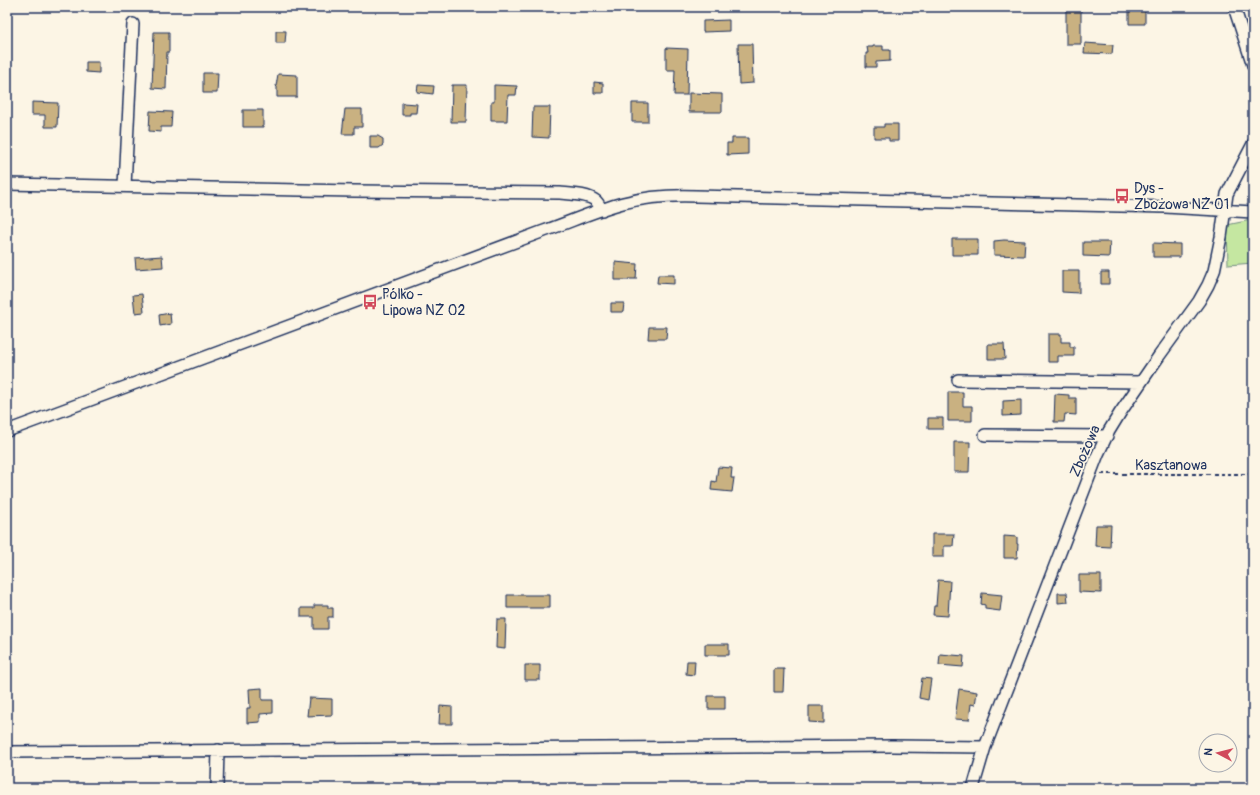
<svg xmlns="http://www.w3.org/2000/svg" width="1260" height="795" font-family="Pangolin,sans-serif">
  <style>
    .green { fill: #c5e7a1; stroke: #708b80 }
    .building { fill: #c9b181; stroke: #1b2f5e }
    .lines { fill: none; stroke-linecap: round; stroke-linejoin: round }
    .minor-casing { stroke: #1b2f5e; stroke-width: 14 }
    .path { stroke: #1b2f5e; stroke-width: 2; stroke-dasharray: 4 3; stroke-linecap: butt }
    .minor { stroke: #fcf5e5; stroke-width: 11 }
    .labels { text-anchor: middle; dominant-baseline: central; stroke-width: 3.5; stroke-linejoin: round; paint-order: stroke }
    .poi-label { font-size: 14px; fill: #1b2f5e; stroke: #fcf5e5; text-anchor: start }
    .street-label { font-size: 14px; fill: #1b2f5e; stroke: #fcf5e5 }
  </style>
  <rect width="100%" height="100%" fill="#fcf5e5"/>
  <filter id="ink" filterUnits="userSpaceOnUse"><feTurbulence type="fractalNoise" baseFrequency=".025" numOctaves="2"/><feDisplacementMap in="SourceGraphic" scale="8" xChannelSelector="R" yChannelSelector="G"/><feConvolveMatrix kernelMatrix="1 2 1 2 8 2 1 2 1" color-interpolation-filters="sRGB"/></filter>
  <g filter="url(#ink)">
    <path class="green" d="M1253,216V263L1228,265L1227,225L1251,220Z"/>
    <path class="building" d="M1066,7H1081V44H1066Z
      M1129,7H1145V24H1129Z
      M729,20V31L703,32V21Z
      M276,31H286L285,43H276Z
      M154,32H169V52H167L166,89L152,88Z
      M1085,43L1113,45L1112,54L1084,53Z
      M738,44H752L753,83L739,84Z
      M873,46H883V50H890V61L876,62V67H866V53H868L867,47H873Z
      M666,48L688,49L687,95H674L675,70H666Z
      M86,62H99V73L86,72Z
      M203,73H218L217,93H203Z
      M278,74L297,75V97H277V87L276,86Z
      M594,82L603,83V93H594Z
      M418,85L434,86L433,94L417,92Z
      M452,85H467L466,122H451Z
      M494,85L517,86L516,95H508L507,121H491V102H494Z
      M689,93L722,94V112H689Z
      M32,102L58,103L57,127H45V115H32Z
      M402,103L417,104L416,113H410V115H402Z
      M632,103H648V122H632Z
      M533,107H550L549,138L532,137Z
      M345,109H362V127H354V134H342Z
      M243,110H263V127H243Z
      M150,111L172,112L171,127H161V132L149,131Z
      M884,124H898V141H889V138H874V127H884Z
      M370,136H378L383,139V145L379,148H370Z
      M732,138H748V154L727,155V143H732Z
      M952,239H978V255H952Z
      M1004,240L1025,241L1024,256L994,255V241Z
      M1083,242H1110L1109,257L1083,256Z
      M1153,243L1180,244V257H1153Z
      M162,256L163,267L136,269L135,258Z
      M615,262L637,264L636,279H628V280H615Z
      M1062,271H1079V293L1062,292Z
      M1101,272H1109V284H1101Z
      M658,275H674V284L657,283Z
      M142,294L144,312L135,313L133,295Z
      M611,303H624L623,312H611Z
      M170,313L171,324L160,326L159,315Z
      M649,327H667L666,339H648Z
      M1048,334H1061V342H1070V347H1074V356H1058V362H1048Z
      M988,344H1004L1005,359H988Z
      M948,392H963V406H972V421H948Z
      M1055,394L1069,395V398H1076V415L1065,414L1064,422H1054Z
      M1021,400V415L1003,416V401Z
      M928,418H943V429H928Z
      M954,442H970L969,472H954Z
      M718,467L732,468L731,478H734L732,492L711,490L712,481L716,482Z
      M1096,525H1111L1110,547L1095,546Z
      M932,534H954L953,546H944V557H932Z
      M1004,536L1017,537V544H1018L1017,558H1004Z
      M1079,575H1101V593L1079,592Z
      M938,580L950,581L948,616L933,615L934,606H936Z
      M982,593L1002,595L1000,611L985,609V605L981,604Z
      M1058,593H1067L1068,602L1058,603Z
      M507,595H550V608H507Z
      M314,605H328V608H333V617H328V629H314V617H301V608H314Z
      M497,619H506L505,649L496,648Z
      M705,644H729V655H705Z
      M940,654L964,656L963,667L939,665Z
      M687,661H695L694,675L686,674Z
      M525,665H540V680H525Z
      M774,669H784L783,692H774Z
      M922,678L931,679L928,700L919,698Z
      M262,688V700H273V713L260,714V722L247,723V708H250L249,689Z
      M959,689L977,692L975,705L971,704L969,720L955,719Z
      M708,696H725V709H708Z
      M309,698L332,699V715L307,716Z
      M440,706L452,707V724H439Z
      M809,706H824V723L809,722Z"/>
    <g class="lines">
      <g class="minor-casing">
        <path id="minor" d="M1234,7L1253,65
          M7,184L354,191L560,193C570,194 588,194 596,201C599,204 600,207 602,210
          M125,186L133,24
          M958,380L1141,382
          M7,431L544,231C570,222 596,210 623,203C646,197 671,195 696,196L1165,207L1253,212
          M985,435L1107,436
          M7,752L892,746L985,747
          M217,788L218,750
          M973,788L985,747L1098,454L1109,431L1120,413L1159,356L1199,301L1208,285L1214,271L1221,237L1227,194L1253,144"/>
      </g>
      <path class="path" d="M1101,474H1253"/>
      <use href="#minor" class="minor"/>
    </g>
  </g>
  <defs>
    <g id="bus-bare" transform="scale(1.2)"><path d="M-5-6H5V4H4V6H2V4H-2V6H-4V4H-5ZM-3.5-4V0h7V-4ZM-3.5 1.2v1.5H-2V1.2ZM2 1.2v1.5H3.5V1.2Z" fill="#d1495b" stroke="#fcf5e5" stroke-width="2.5" paint-order="stroke"/></g>
  </defs>
  <g fill-rule="evenodd">
    <use href="#bus-bare" x="1122" y="196"/>
    <use href="#bus-bare" x="370" y="302"/>
  </g>
  <g class="labels">
    <g class="poi-label">
      <text x="1134" y="188">Dys -<tspan x="1134" dy="16">Zbożowa NŻ 01</tspan></text>
      <text x="382" y="294">Pólko -<tspan x="382" dy="16">Lipowa NŻ 02</tspan></text>
    </g>
    <g class="street-label">
      <text transform="translate(1085 451) rotate(-66)">Zbożowa</text>
      <text x="1171" y="465">Kasztanowa</text>
    </g>
  </g>
  <rect width="1260" height="795" fill="none" stroke="#fcf5e5" stroke-width="24"/>
  <rect x="12" y="12" width="1236" height="771" fill="none" stroke="#1b2f5e" stroke-width="1.5" filter="url(#ink)"/>
  <g transform="translate(1218 753) rotate(277)"><circle r="19" fill="#fcf5e5" stroke="#a2a6af"/>
  <path d="M0-3L7 15L0 10L-7 15Z" fill="#d1495b"/>
  <text y="-6" font-size="11" font-weight="bold" text-anchor="middle" fill="#1b2f5e">N</text>
  </g>
</svg>
